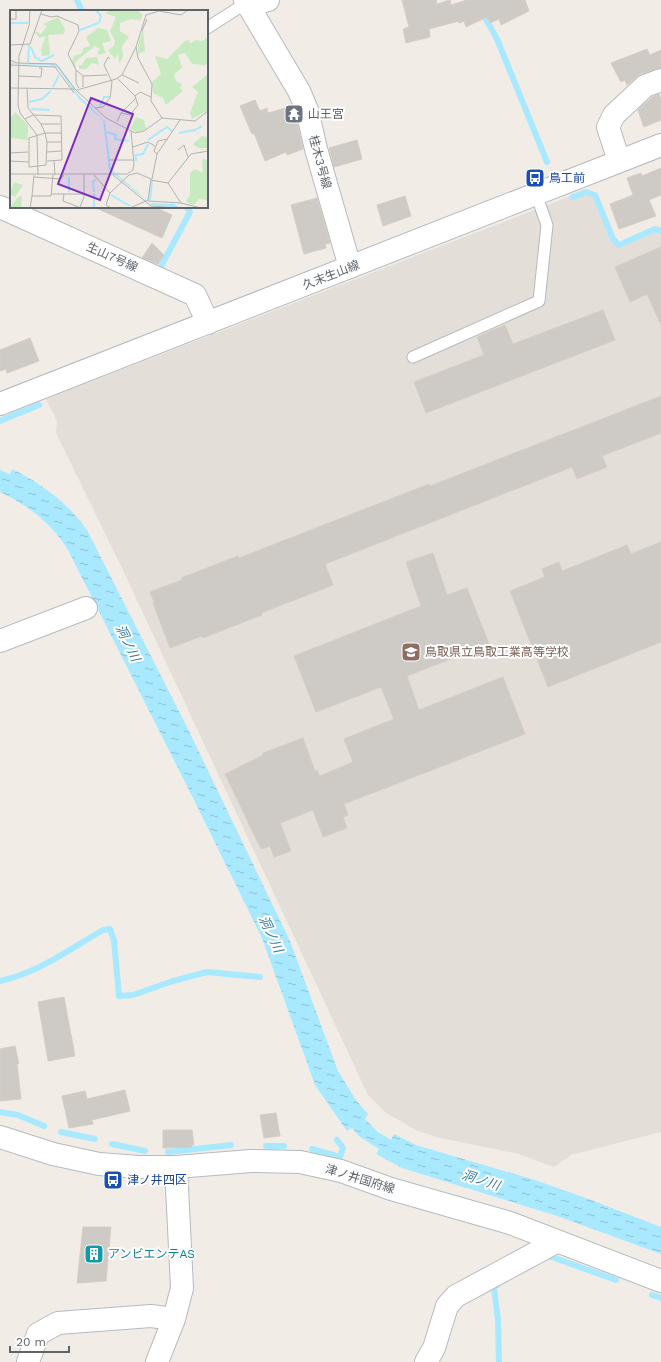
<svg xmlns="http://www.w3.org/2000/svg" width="661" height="1362" font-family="'Work Sans','Noto Sans JP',sans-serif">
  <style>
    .education { fill: #e3ded7 }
    .water { fill: url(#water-ripples) }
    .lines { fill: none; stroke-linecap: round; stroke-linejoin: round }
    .stream { stroke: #a8e9ff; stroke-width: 6 }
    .building { fill: #cecac5; stroke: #d7cdc4 }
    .service-casing { stroke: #b6babe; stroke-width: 13 }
    .minor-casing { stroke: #b6babe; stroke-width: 24 }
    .tertiary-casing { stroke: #b6babe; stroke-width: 24 }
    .secondary-casing { stroke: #b4bbbf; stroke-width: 24 }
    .service { stroke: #fff; stroke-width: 11 }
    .minor { stroke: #fff; stroke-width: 22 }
    .tertiary { stroke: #fff; stroke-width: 22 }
    .secondary { stroke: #fff; stroke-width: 22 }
    .labels { text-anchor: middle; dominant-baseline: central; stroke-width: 4; stroke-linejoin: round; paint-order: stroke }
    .worship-label { font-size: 12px; fill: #5b616d; stroke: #fff; text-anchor: start }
    .street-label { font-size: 12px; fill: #5d6468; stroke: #fff }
    .transit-label { font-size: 12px; fill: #164399; stroke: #fff; text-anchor: start }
    .education-label { font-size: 12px; fill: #785e54; stroke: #fff; text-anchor: start }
    .culture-label { font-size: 12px; fill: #0d838f; stroke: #fff; text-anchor: start }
    .water-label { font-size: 13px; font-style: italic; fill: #347b9f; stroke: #fff }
    .inset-river { fill: none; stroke: #a8e9ff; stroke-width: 2 }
    .inset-road { fill: none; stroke: #b2b2b0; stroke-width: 1 }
    .view { fill: #7b2cbf; fill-opacity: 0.15; stroke: #7b2cbf; stroke-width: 2 }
    .inset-edge { fill: none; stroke: #5d6468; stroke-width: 2 }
  </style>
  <defs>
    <pattern id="water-ripples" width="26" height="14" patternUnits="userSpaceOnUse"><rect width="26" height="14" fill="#a8e9ff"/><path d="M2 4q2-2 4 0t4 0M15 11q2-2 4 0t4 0" fill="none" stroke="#8cc0d2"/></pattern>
  </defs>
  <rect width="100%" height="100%" fill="#f1ede6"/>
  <path class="education" d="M586,190L595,193L615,237L620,242L656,226L661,228V1132L571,1155L554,1167L519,1154L440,1138L418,1131L386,1113L368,1095L121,566L56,433L57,421L46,399Z"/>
  <path class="water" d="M12,469C41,483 68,503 87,530L188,729L290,941L338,1071L356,1100L368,1114L365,1119L378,1132L391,1140L394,1134L416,1145L535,1180L586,1198L661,1227V1254L560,1217L402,1168L376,1154L379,1149L360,1137L352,1128L347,1131L315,1085L262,938L192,796L69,552C54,525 28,505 0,492V470L10,474Z"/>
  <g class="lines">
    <path class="stream" d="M77,0L82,11
      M478,0L482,12L497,39L547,162
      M573,197L586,192L595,195L613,239L619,245L655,229L661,231
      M158,272L190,212L186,207
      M0,421L39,405
      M0,981C38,973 70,949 103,930L110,929L114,940L119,996L133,995L173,981L207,972L260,977
      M0,1112L18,1115L44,1126
      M61,1132L95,1139
      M112,1144L145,1151
      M266,1146H284
      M312,1149L340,1157L343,1148L337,1140
      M168,1152L231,1145
      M549,1256L616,1280
      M497,1285L494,1288L498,1320L499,1362
      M652,1295L661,1298"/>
  </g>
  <path class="building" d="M402,0H436L437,4L450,0L451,5L467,0H525L529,11L501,25L499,19L490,23L487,17L466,27L464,21L459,23V21L429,29L430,37L406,43L403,29L409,27Z
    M647,49L650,55L661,50V68L640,74L627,85L625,80L621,82L611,63Z
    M659,94L661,100V120L644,127L638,110L652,97Z
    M255,100L260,111L267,108L268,113L292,106L295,114L303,149L287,155L286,152L265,161L254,133L252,134L240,106Z
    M357,140L362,159L334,167L329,148Z
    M661,168V195L649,200L656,216L619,229L610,204L633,195L627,178L641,173L642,176Z
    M405,196L411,216L383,226L377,205Z
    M317,198L330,243L325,244L326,248L304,254L291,205Z
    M94,207H154L172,215L162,238Z
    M152,243L164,255L158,264L142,258Z
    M661,247V325L647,294L630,302L615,267Z
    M603,310L615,340L426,413L414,382L484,355L477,337L505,325L513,344Z
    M30,338L39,361L7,373L6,369L0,371V350Z
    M661,396V433L602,456L607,467L577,479L572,467L325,564L333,585L261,613L262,615L203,638L202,636L170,648L153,603L154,602L150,592L182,580L181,578L238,556L239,558L429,484L430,486Z
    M661,542V642L548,687L510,591L545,577L542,569L559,562L562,571L627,545L631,554Z
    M433,553L447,595L467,588L489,644L407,676L419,710L503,677L525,734L344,804L348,815L343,817L347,828L323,837L313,810L280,823L291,851L274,857L270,846L261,849L225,774L263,755V753L303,738L315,771L317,770L320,776L353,762L344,739L394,719L381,687L316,712L294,656L421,606L406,562Z
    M64,997L75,1056L48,1061L38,1002Z
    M15,1046L19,1064H17L21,1099L0,1101V1049Z
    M125,1090L130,1111L92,1120L93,1124L69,1128L62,1096L85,1091L87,1099Z
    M276,1113L280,1136L264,1138L260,1115Z
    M163,1130H192L194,1145H191L192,1147L163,1148Z
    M83,1227H111L106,1281L77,1283Z"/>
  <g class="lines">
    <g class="service-casing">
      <path id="service" d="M207,28L246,3
        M413,357L539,301L547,225L536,194"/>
    </g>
    <g class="minor-casing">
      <path id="minor" d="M245,0L299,91L307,110L316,149L350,267
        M248,6L268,0
        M619,161L608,127L614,115L645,86L661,80
        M0,207L195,295L208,323
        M0,641L86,608
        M28,1362L38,1334L58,1323L151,1316L174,1319L182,1288L176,1167
        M157,1362L174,1319
        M426,1362L434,1348L447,1306L456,1296L556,1242"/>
    </g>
    <g class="tertiary-casing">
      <path id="tertiary" d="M0,404L661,145"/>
    </g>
    <g class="secondary-casing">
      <path id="secondary" d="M0,1137L53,1154L99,1164L139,1167H176L251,1161L300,1162L341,1171L391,1189L510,1223L661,1281"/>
    </g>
    <use href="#service" class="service"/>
    <use href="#minor" class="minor"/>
    <use href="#tertiary" class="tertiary"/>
    <use href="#secondary" class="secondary"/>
  </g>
  <defs>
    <g id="temple-square" transform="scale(1)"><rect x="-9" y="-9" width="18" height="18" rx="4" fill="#6b7280" stroke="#fff"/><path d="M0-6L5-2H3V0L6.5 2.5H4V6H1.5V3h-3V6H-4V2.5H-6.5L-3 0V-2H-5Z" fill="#fff"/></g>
    <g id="bus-square" transform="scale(1)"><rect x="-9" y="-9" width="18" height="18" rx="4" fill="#1a4fb4" stroke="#fff"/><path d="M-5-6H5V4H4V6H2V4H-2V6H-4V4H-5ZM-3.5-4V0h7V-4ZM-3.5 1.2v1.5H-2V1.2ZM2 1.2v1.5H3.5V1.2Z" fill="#fff"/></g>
    <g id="school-square" transform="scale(1)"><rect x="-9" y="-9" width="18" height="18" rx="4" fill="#8d6e63" stroke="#fff"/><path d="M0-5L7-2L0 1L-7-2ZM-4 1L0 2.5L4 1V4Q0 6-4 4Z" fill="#fff"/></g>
    <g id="building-square" transform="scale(1)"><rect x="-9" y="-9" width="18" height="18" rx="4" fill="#0f9aa8" stroke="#fff"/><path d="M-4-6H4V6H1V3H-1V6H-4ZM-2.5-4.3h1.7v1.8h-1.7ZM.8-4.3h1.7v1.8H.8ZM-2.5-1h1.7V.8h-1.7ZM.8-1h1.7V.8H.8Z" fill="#fff"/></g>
  </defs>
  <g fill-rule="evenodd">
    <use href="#temple-square" x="294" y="114"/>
    <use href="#bus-square" x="535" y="178"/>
    <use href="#school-square" x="411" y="652"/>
    <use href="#bus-square" x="113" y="1180"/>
    <use href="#building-square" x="94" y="1254"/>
  </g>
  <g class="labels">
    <g class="worship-label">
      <text x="308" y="114">山王宮</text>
    </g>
    <g class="street-label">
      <text transform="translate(320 162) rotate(75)">桂木3号線</text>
      <text transform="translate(112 257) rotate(24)">生山7号線</text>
      <text transform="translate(331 275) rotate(-21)">久末生山線</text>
      <text transform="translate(360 1179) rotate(17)">津ノ井国府線</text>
    </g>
    <g class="transit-label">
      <text x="549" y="178">鳥工前</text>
      <text x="127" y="1180">津ノ井四区</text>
    </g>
    <g class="education-label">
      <text x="425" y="652">鳥取県立鳥取工業高等学校</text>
    </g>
    <g class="culture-label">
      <text x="108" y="1254">アンビエンテAS</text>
    </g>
    <g class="water-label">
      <text transform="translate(128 643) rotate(64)">洞ノ川</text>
      <text transform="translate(271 934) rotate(65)">洞ノ川</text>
      <text transform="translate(481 1180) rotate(18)">洞ノ川</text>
    </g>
  </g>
  <g transform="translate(10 10)">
    <rect width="198" height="198" fill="#f1ede6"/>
    <path d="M5,102L18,115V130L0,128V109Z" fill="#c8eac1"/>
    <path d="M102,0H127L133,5L130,10L121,9L110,13V21L119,27L112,36L113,47L109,54L108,43L105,49L98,40L104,36L105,31L100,21L106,7L95,3ZM48,7L55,19L54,24L38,25L40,42L39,45L32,46L31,39L36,26L29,28L26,23L23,25L25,21L31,24L37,16L33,14ZM88,18L97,20L100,28L101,31L92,33L96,43L89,45L87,43L90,39L85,36L65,52L66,59L62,52L64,46L72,43L73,38L80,36L76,27ZM198,27V53L195,55L182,54L175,43L168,45L172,57L164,65L166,71L172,74L170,78L173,81L156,95L153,88L143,83L142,72L151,64L145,46L157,49L175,31L179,30L180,34L185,30L192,31ZM87,47L89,55L82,53L76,59H69V55H72L76,48ZM198,64V100L182,109L180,103L188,82L182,77ZM192,126L198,127V138H188L183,134ZM192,149L198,150V190L189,189L184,195L180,194L176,191L180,185V163L185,159L193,163ZM4,172L13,175L5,187L0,184ZM12,186L11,198H0L8,187Z" fill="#c8eac1"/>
    <path d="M133,19L135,41L128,44V35ZM126,107L134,110L136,119L127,122L120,119Z" fill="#c8eac1"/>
    <path d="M0,52L7,54L41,53L49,57L69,86L95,111L101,159L140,193L164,194L170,198L142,195L99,160L93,110L69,89L48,58L39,55L2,54Z" fill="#a8e9ff"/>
    <path class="inset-river" d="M86,0L91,6L89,13M0,13H18M70,20L88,13M21,37L25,47L32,51L44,45M18,52L19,35M43,77L49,65M19,92L32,89L41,81M90,97L94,87H100M21,99L40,100M97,122L106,125L105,129L119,131M169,123L185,120L192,116M138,130L157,117L162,121M126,151V145L133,144L138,134M59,167V182M84,182L83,172L86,169M101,185L120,196M140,190L142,171M84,198V183"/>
    <path class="inset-road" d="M20,0L19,16L9,46L8,95L10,103L27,125L28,165M31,4L41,7L47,6L68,15L69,21L58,44L66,60V73L69,78M0,9H6V0M132,21L137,9M0,35L20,34L32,0M126,37L128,48L142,74L141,91L152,108M0,50L7,53L46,54L65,79M0,55L45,57L64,83M66,60L73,66V77M112,65L129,73M9,66L31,67L32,58H29M73,66L97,65M0,78L65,79L96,108L125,123L134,121L152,108L185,111L198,101M17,78L18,98L31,114L35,123L37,132L36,155L19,157V128L35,123H51M67,80L106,69L112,65L126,37L136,5L149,1L171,5L178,0M125,86L130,82L141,87M85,98L93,97L100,88L102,72L94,55L98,47L100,49M111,103L126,88M15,109L23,105L51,106L52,150L37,151M107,112L111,103L120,105L128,95L125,86L108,69M31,114H50M37,132H51M123,137L138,132L145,136M168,140L174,135L178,147M37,142L51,141M0,143L18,142M147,144L144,141L148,131L158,129M99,150H124M0,151L19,152M44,151L45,165M0,164H117L123,160L124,153L121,121M24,165L22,186H41L43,165M84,165L100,183L96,195L101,198M103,165L141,196L167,198M24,167L51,169L54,165M142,169L147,144L170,110M158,173L181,144L198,141M100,183L119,165L127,163L141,169L138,190L120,198M42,184H54L53,191L71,198M54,184H74M138,191L171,193L158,173L141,170M171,193L191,198M70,197L74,187V165M20,198L22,186"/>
    <path class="view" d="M81,88L123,104L90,190L48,174Z"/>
    <rect width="198" height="198" class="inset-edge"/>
  </g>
  <path d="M10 1346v6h59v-6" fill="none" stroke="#5d6468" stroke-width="2"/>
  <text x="16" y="1346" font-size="12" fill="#5d6468" stroke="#ffffff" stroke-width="3" paint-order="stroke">20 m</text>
</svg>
